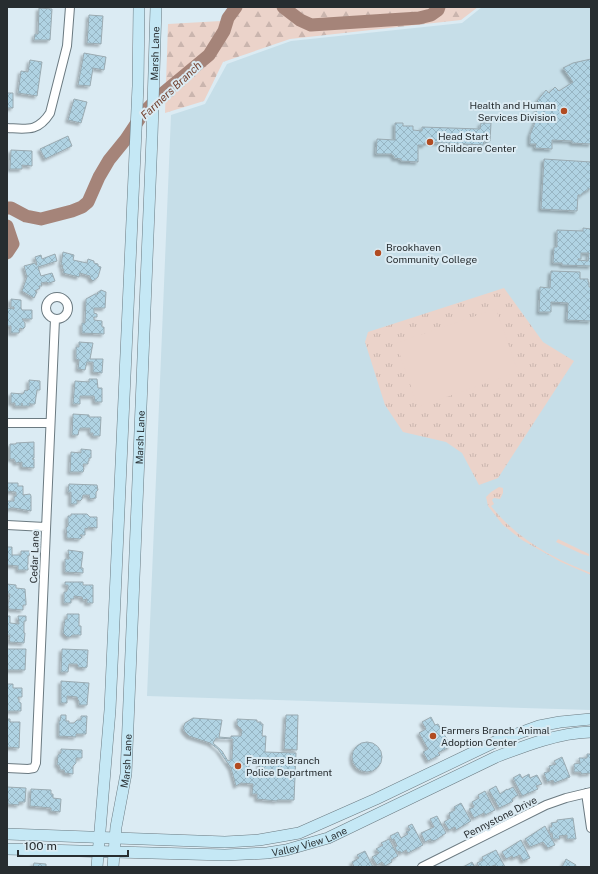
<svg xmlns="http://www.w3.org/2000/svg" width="598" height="874" font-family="'Public Sans',sans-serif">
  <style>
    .built { fill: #c6dee8 }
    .grass { fill: url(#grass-tufts) }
    .forest { fill: url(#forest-firs) }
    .pitch { fill: #ebd3ca }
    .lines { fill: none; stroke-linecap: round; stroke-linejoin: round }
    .river { stroke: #a58479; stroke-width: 13 }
    .building { fill: url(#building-cross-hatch); stroke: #9aaab1; fill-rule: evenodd; filter: url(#shadow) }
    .minor-casing { stroke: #6b7a81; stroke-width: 10 }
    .secondary-casing { stroke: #6b7a81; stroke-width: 12 }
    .minor { stroke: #fff; stroke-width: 8 }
    .secondary { stroke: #c5e8f5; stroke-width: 11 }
    .poi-dot { fill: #b14b21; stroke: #dbebf3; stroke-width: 1.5 }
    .labels { text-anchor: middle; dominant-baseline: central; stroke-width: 4; stroke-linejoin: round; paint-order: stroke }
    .street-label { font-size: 10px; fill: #272d30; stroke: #dbebf3 }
    .poi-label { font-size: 10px; fill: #272d30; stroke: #dbebf3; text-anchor: start }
    .water-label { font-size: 11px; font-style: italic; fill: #734230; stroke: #dbebf3 }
  </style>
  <defs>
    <pattern id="grass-tufts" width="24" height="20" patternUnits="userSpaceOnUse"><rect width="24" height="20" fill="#ebd3ca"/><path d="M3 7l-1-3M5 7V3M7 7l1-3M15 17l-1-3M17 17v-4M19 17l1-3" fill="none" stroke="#cab5ae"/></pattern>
    <pattern id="forest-firs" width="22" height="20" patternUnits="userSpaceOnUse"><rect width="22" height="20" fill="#ebd3ca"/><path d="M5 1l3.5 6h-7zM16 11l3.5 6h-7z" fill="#cab5ae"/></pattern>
    <pattern id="building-cross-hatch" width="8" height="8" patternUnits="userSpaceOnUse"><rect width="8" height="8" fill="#b0d3e3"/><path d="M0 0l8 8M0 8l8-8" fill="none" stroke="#97b5c3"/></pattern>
    <filter id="shadow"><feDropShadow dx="-2.5" dy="2.5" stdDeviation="1" flood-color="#0004"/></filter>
  </defs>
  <rect width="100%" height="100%" fill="#dbebf3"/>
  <path class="built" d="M482,7H591V710L147,696L171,115L205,104L227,64L291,41L462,23Z"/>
  <path class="grass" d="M504,288L543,342L574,361L498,478L479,485L462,453L446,442L403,432L385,405L365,342L368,332Z
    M499,487L503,488V493L500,499L494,498L492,500L494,504L491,506C516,538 553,559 591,573V575L561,562L522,540L503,525L488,506L486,497L491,492Z
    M558,539L589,554V556L582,554L556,542Z"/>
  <path class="forest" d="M235,7H478L461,20L290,39L223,62L204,101L165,113L168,24L221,21Z"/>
  <path class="pitch" d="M496,309L518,372L418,407L396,343Z"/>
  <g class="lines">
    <path class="river" d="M283,7L300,20L311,25L419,18L431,15L438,10L439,7
      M7,208H11L26,216L41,219L72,211L82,207L88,202L99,177L109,160L126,139L144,112L162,94L209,55L224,31L228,18L236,7
      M7,226L13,244L7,253"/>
  </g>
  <path class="building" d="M39,8L52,9L50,40H34L35,34H38Z
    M89,15L103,16L101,44L87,43Z
    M84,53L106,57L104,70L93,68L90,86L78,85Z
    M591,59V144L572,143V141L552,140V149L535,148L536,144H530V135L536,120L533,118L540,104L537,101L546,90L549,93L555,87L559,91L573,82L563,68L573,63Z
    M30,60L42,62L37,96L18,93L21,71L28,72Z
    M7,93H13V108H7Z
    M74,99L87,102L81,123L68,120Z
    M395,123H403V126H413V130L422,131V127L480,129L481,123H491L490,141H484L483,145L425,142V145H418V162L401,161V159L394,158V156L392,155V154H376L377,139L395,140Z
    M68,136L72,146L45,159L40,149Z
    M11,150L32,151V166L22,165V169H10Z
    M544,159L591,162V189H588V191H585L584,193H582V195H578L577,211L541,209Z
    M583,228L591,229V266L562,265V263H553L554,247H557V230L583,231ZM581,253H589L588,261L578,260V259H581Z
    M63,252L74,255L73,260L87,263L88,259L94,261V263L98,264V266L101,267L98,277L93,281L90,278V276L80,273L79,277L63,273L64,269H62L63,265H61Z
    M55,254L57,261L38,267L41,276L52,273L55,281L49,283L46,282L41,283L42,286H39L40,288L35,291L37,292L34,298L22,291L27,277L24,266L35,263L36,265H37L35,257L41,255L42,259Z
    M551,271L580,272V279H588V282H589V287H591V321L567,320L568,303L551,302V312H539L540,287L550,288Z
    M101,290L106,292L105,308H94V313L97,314V317H94V320L102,321V327H104V334L82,333V323H85L86,299L95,294H98L97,293Z
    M11,299L21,300V308L22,310H32V319H22L25,323V327L23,329L20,328L19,333H11V326H7V308L14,309V307H11Z
    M79,342L93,343L90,359H103L102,373L93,372V362H87L85,370L78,369L79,360L76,359V347H79Z
    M89,379H97L98,388H102V402H95L94,396H80V404H73L75,381L89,382Z
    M29,380L40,381V390H37L35,404H30V403V406H22V403V406H15V403H11V393L23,394L25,390L27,391L29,389Z
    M73,414L89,415V417H101L100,436H93V433H90V428H80V430H79L78,435H72Z
    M34,442V458L32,459H34V468L22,467V462L16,463L14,459H10V444H16V443Z
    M81,449L91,450V458H89V461H88V464H83L84,469L83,472H70L71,452L81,453Z
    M7,483H18V486H23V495L30,494L31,496V511L14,508H10V509H7V501H14V496H16V492L7,491Z
    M69,484L97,485L98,490L96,492V498L90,499L89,495H83L82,499L80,501L77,500V504H71V492H68Z
    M71,514H87L90,517H97V528L88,527V529L85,528V535H80L82,537L80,539L67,538L66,528L68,526V516H71Z
    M7,547H12V555H21V551H30L29,556H28V570H18V566L7,565Z
    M68,550L83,552L81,568H83V573L65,572V559H69Z
    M65,582H83V585H93V603H87V599L83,600L82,597L74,596V599H71V603H64V592H66L68,589V585H65Z
    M7,584L16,585V588L25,589L26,602V605H23V610L9,609L8,605L10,594H7Z
    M67,614H79V626H81V635H72L70,637H67L63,633L65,619H67Z
    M7,616H10V623L19,624L18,616H26V621H24V633H25L24,643L10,642L9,639L10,635H7Z
    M7,649H26L25,670H8L7,672Z
    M62,649L88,650L87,667L85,668L78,667L77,664H69L68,672H61Z
    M61,681L89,683L87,705H79V701L78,700L77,697L67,696V703H61Z
    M7,684H13V688H22V697H18V699H19V702L21,703V711H7Z
    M61,715H66V721H69V723H74L77,720H81V716H87L86,734H76V737L59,736V721H60Z
    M286,715H298L297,750L284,749Z
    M431,717L435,725L438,724L451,746L438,753L440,755L428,761L423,752L428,749L419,733L426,729L422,722Z
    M193,718L222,720L219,737L231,738V736H241L242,730L237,725V719L257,720V722H261V724H263L262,736H266L265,752L296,753L294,800H277V801L257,799V794H252L253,784L241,783L236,786L231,768L218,749L210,743L189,736L185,732L183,728L185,723ZM216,738L233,739L232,759L228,761L222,751L213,743ZM249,760H260L259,773H249Z
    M7,719H10V722H20L19,748L7,747Z
    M352 757a15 15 0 1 1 30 0a15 15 0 1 1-30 0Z
    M61,749L82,750V758H76V763L73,766V774L65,773L64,770H60V767H59V765H57L58,755L61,753Z
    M587,754H591V773L581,774V772H574V764L580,763L579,758H587Z
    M562,757L570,777L554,783L553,780L547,782L544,773L550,771L549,766L556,764L554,761Z
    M520,774L522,778L529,774L530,778L537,775L542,784L536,786L538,789L522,796L513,778Z
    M496,786L500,794L507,789V790L513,787L518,795L512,799L513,801L512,802L499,808L489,790Z
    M7,787L26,788L25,802H19V805L8,804Z
    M31,789L51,790V794H53V798L61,799L60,812L51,811V808L30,806Z
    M485,791L495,810L485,815L484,813L474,818L469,809L474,807L472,802L479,798L478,795Z
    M461,803L471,821L456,830L455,827L449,830L444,822L450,818L449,813L455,810L454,807Z
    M437,816L446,833L436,840L431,841V839L425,842L421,833L434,827L430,819Z
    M573,818L576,839H567V835L559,836L560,839H553L552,833H550L549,827H552L551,823L557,822V820Z
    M412,824L423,845L408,853L406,850L401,853L400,851L397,852L395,847L397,846L394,839L392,840L390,836L398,832L401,838L408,834L406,832L410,830L408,826Z
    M545,826L555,845L548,848L543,842L530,847L525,839Z
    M389,839L398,856L391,860L392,862L385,866L382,862L377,865L372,857L379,853L376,849L383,845L381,843Z
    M521,840L530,858L523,861L520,855L513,858L512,856L506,859L502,852Z
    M496,850L505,867H496L495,865L490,867H479L477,863L483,860L482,857Z
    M365,851L373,867H354L352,862L359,858L357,855Z
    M566,859L576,865L575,867H562Z
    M472,862L475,867H461L465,866Z
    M34,863L46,864V867H33Z"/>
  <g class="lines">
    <g class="minor-casing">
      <path id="minor" d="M7,128C27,129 38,132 50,113L67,46L70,7
        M46 308a11 11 0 1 1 22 0a11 11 0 1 1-22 0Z
        M7,423H50
        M7,525L45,527
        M7,768L28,769L34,768L36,763L55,319
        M586,793L591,828
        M422,867L546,805L566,798L591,792"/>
    </g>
    <g class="secondary-casing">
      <g id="secondary">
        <path d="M7,834L225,842L259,840L299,833L376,799L497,741L539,726L560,722L591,719"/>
        <path id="s1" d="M7,849L225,855L267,853L286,850L328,838L496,757C527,745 558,733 591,732"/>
        <path d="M97,867L110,710L138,86L139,7"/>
        <path id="s2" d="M113,867L116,827L126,774L152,137L156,7"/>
      </g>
    </g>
    <use href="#minor" class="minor"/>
    <use href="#secondary" class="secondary"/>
  </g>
  <g class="poi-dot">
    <circle cx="564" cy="111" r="4"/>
    <circle cx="430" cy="142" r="4"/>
    <circle cx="378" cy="253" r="4"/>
    <circle cx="433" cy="736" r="4"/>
    <circle cx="238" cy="766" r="4"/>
  </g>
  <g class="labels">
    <g class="street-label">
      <text stroke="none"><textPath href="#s2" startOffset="815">Marsh Lane</textPath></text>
      <text stroke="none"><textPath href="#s2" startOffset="431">Marsh Lane</textPath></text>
      <text transform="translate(34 557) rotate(-88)">Cedar Lane</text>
      <text stroke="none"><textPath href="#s2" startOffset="107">Marsh Lane</textPath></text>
      <text transform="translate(500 817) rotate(-27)">Pennystone Drive</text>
      <text stroke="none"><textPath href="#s1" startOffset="304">Valley View Lane</textPath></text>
    </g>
    <g class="poi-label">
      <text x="556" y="105" text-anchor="end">Health and Human<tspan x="556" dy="12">Services Division</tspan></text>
      <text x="438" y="136">Head Start<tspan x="438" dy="12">Childcare Center</tspan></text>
      <text x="386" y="247">Brookhaven<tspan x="386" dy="12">Community College</tspan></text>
      <text x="441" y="730">Farmers Branch Animal<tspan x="441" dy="12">Adoption Center</tspan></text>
      <text x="246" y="760">Farmers Branch<tspan x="246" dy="12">Police Department</tspan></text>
    </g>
    <g class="water-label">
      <text transform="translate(171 90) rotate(-43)">Farmers Branch</text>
    </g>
  </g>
  <rect width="598" height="874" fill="none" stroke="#272d30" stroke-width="16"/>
  <path d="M18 850v6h110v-6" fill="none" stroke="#272d30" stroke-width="2"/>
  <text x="24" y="850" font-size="12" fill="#272d30" stroke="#dbebf3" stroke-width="3" paint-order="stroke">100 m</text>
</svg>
